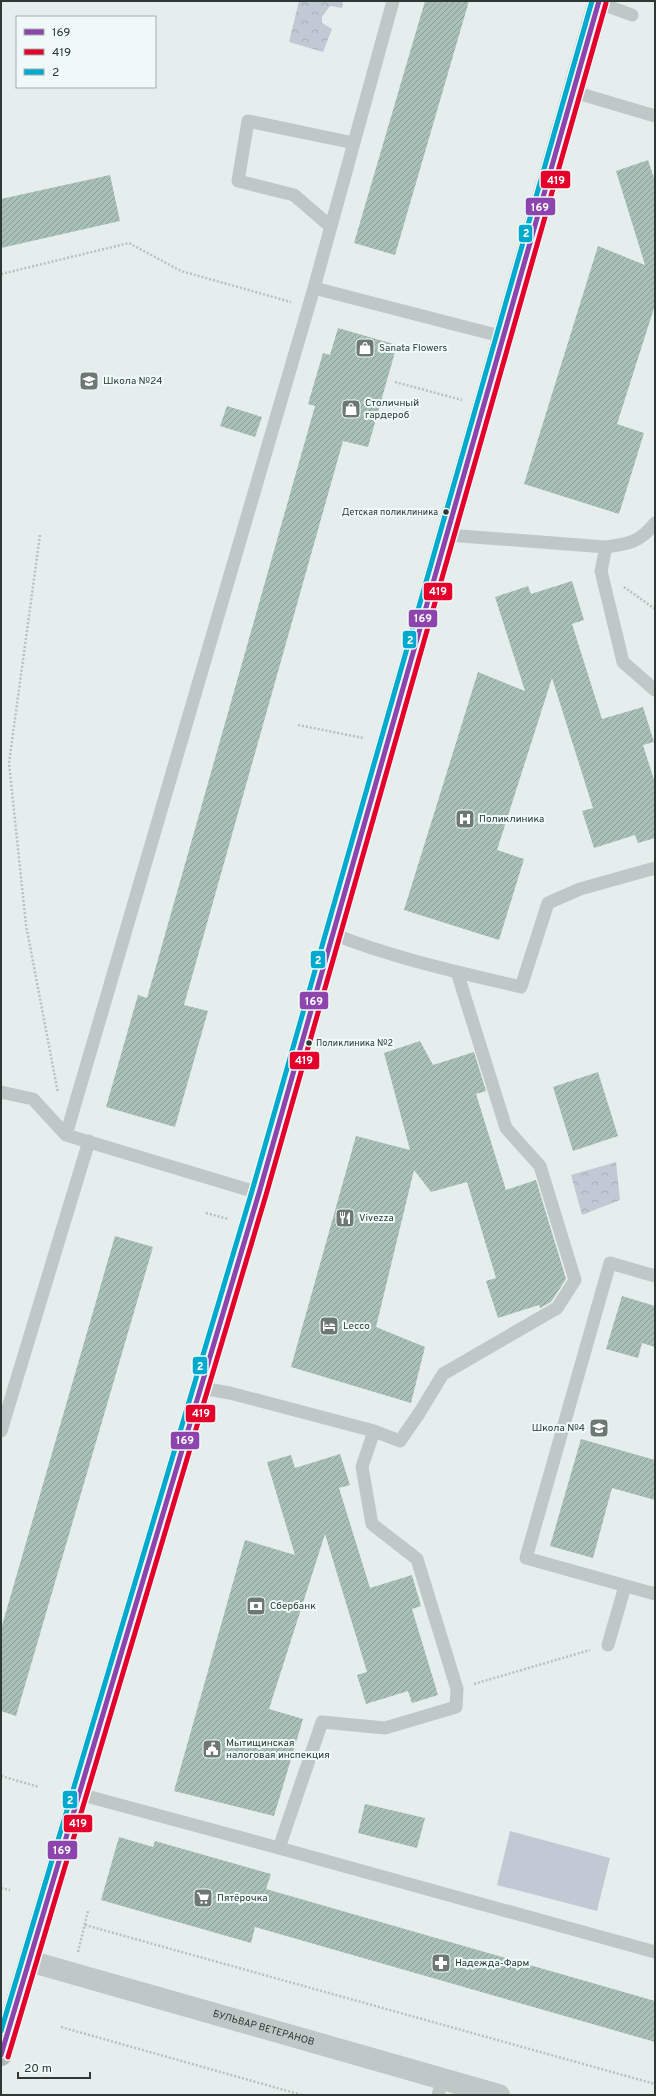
<svg xmlns="http://www.w3.org/2000/svg" width="656" height="2096" font-family="Overpass,sans-serif">
  <style>
    .forest { fill: url(#forest-crowns) }
    .garden { fill: #c1cad4 }
    .building { fill: url(#building-hatch) }
    .lines { fill: none; stroke-linecap: round; stroke-linejoin: round }
    .path { stroke: #b7c1bf; stroke-width: 2.5; stroke-dasharray: 2 2; stroke-linecap: butt }
    .lane { stroke: #bfc8c6; stroke-width: 13 }
    .street { stroke: #bfc8c6; stroke-width: 22 }
    .secondary { stroke: #afb8b6; stroke-width: 22 }
    .bus-1-casing { stroke: #effaf8; stroke-width: 8 }
    .bus-2-casing { stroke: #effaf8; stroke-width: 8 }
    .bus-3-casing { stroke: #effaf8; stroke-width: 8 }
    .bus-1 { stroke: #8e44ad; stroke-width: 5 }
    .bus-2 { stroke: #e4002b; stroke-width: 5 }
    .bus-3 { stroke: #00a9ce; stroke-width: 5 }
    .bus-dot { fill: #2c3935; stroke: #effaf8; stroke-width: 1.5 }
    .labels { text-anchor: middle; dominant-baseline: central; stroke-width: 4; stroke-linejoin: round; paint-order: stroke }
    .bus-label { font-size: 9px; fill: #2c3935; stroke: #effaf8; text-anchor: end }
    .poi-label { font-size: 10px; fill: #2c3935; stroke: #effaf8; text-anchor: start }
    .street-label { font-size: 10px; fill: #2c3935; stroke: #effaf8 }
    .line-badge { stroke: #effaf8; stroke-width: 1.5 }
    .badge-label { font-size: 11px; text-anchor: middle; font-weight: bold; fill: #fff }
  </style>
  <defs>
    <pattern id="forest-crowns" width="20" height="18" patternUnits="userSpaceOnUse"><rect width="20" height="18" fill="#c1cad4"/><path d="M2 6a3 3 0 1 1 6 0M12 15a3 3 0 1 1 6 0" fill="none" stroke="#a6aeb7"/></pattern>
    <pattern id="building-hatch" width="6" height="6" patternUnits="userSpaceOnUse"><rect width="6" height="6" fill="#a9c0b8"/><path d="M-1 1l2-2M0 6l6-6M5 7l2-2" fill="none" stroke="#8a9d96"/></pattern>
  </defs>
  <rect width="100%" height="100%" fill="#e6eeed"/>
  <path class="forest" d="M299,1H343L342,8L330,6L322,17V23L332,29L323,52L289,42Z
    M616,1162L620,1200L582,1215L571,1175Z"/>
  <path class="garden" d="M510,1831L610,1858L597,1911L497,1885Z"/>
  <path class="building" d="M425,1H469L395,255L354,243Z
    M648,160L655,181V305L617,424L644,433L619,514L524,484L598,246L645,265L616,171Z
    M110,175L120,221L1,248V199Z
    M338,328L397,345L368,447L343,441L184,1005L208,1011L175,1127L106,1107L138,995L147,998L315,406L308,404L323,353L330,355Z
    M227,406L262,417L255,437L220,426Z
    M572,581L584,620L572,624L602,719L643,707L654,742L643,745L655,783V838L638,843L635,835L594,848L582,811L593,808L552,678L497,850L524,859L499,940L404,910L478,672L525,691L495,597L528,586L531,594Z
    M420,1041L433,1065L474,1052L486,1091L476,1094L506,1190L536,1180L566,1279L551,1302L540,1308L539,1305L498,1318L486,1281L496,1278L467,1182L431,1192L414,1170L376,1327L425,1347L411,1403L291,1367L356,1136L410,1150L384,1053Z
    M598,1072L618,1136L573,1151L553,1087Z
    M115,1236L153,1247L16,1716L1,1711V1629Z
    M622,1296L655,1306V1347L642,1343L638,1358L606,1349Z
    M581,1439L655,1460V1500L612,1488L593,1558L550,1546Z
    M340,1454L350,1485L339,1488L370,1588L412,1575L421,1606L412,1609L438,1695L412,1703L408,1691L366,1704L357,1675L367,1672L325,1534L269,1709L303,1719L274,1816L174,1791L245,1540L295,1555L267,1462L291,1455L295,1468Z
    M365,1804L425,1818L417,1848L358,1833Z
    M119,1837L153,1847L155,1841L271,1874L266,1889L655,2001V2042L255,1927L251,1943L101,1900Z"/>
  <g class="lines">
    <path class="path" d="M1,274L129,243L181,271L291,302
      M395,382L462,400
      M40,535L9,763L26,925L58,1093
      M624,587L655,609
      M298,725L363,738
      M206,1213L228,1219
      M474,1684L590,1650
      M1,1776L39,1787
      M1,1888L10,1890
      M85,1925L655,2084
      M78,1952L88,1911
      M61,2027L302,2095"/>
    <path class="lane" d="M599,3L632,15
      M574,92L655,116
      M331,227L294,195L238,181L248,121L354,143
      M314,288L504,337
      M447,535L606,547C629,544 640,542 655,523
      M606,547L601,571L623,662L655,690
      M333,934C393,958 458,972 521,987L548,903L580,889L655,868
      M1,1092L33,1099L66,1135L259,1193
      M66,1135L314,288L393,1
      M655,1276L610,1263L526,1558L655,1594
      M201,1388L230,1393L374,1431L400,1441L420,1412L443,1374L557,1308L575,1280L540,1166L506,1128L457,972
      M1,1431L89,1141
      M608,1645L625,1586
      M79,1794L279,1848L322,1722L385,1728L456,1707L457,1689L417,1559L372,1524L362,1467L374,1431
      M279,1848L655,1952
      M438,2095L443,2079"/>
    <path class="street" id="s1" d="M29,1961L499,2095"/>
    <path class="secondary" d="M1,2055L259,1193L599,1"/>
    <g class="bus-1-casing">
      <path id="bus-1" d="M1,2055L259,1193L599,1"/>
    </g>
    <g class="bus-2-casing">
      <path id="bus-2" d="M8,2057L266,1195L606,3"/>
    </g>
    <g class="bus-3-casing">
      <path id="bus-3" d="M1,2031L252,1191L592,1"/>
    </g>
    <use href="#bus-1" class="bus-1"/>
    <use href="#bus-2" class="bus-2"/>
    <use href="#bus-3" class="bus-3"/>
  </g>
  <defs>
    <g id="shop-square" transform="scale(1)"><rect x="-9" y="-9" width="18" height="18" rx="4" fill="#6d7875" stroke="#effaf8"/><path d="M-5-2.5h2.3a2.7 3.5 0 0 1 5.4 0H5L5.5 6h-11ZM-1.5-2.5h3a1.5 2.3 0 0 0-3 0Z" fill="#fff"/></g>
    <g id="school-square" transform="scale(1)"><rect x="-9" y="-9" width="18" height="18" rx="4" fill="#6d7875" stroke="#effaf8"/><path d="M0-5L7-2L0 1L-7-2ZM-4 1L0 2.5L4 1V4Q0 6-4 4Z" fill="#fff"/></g>
    <g id="hospital-square" transform="scale(1)"><rect x="-9" y="-9" width="18" height="18" rx="4" fill="#6d7875" stroke="#effaf8"/><path d="M-5-5h3v3.5h4V-5h3V5h-3V1.5h-4V5h-3Z" fill="#fff"/></g>
    <g id="restaurant-square" transform="scale(1)"><rect x="-9" y="-9" width="18" height="18" rx="4" fill="#6d7875" stroke="#effaf8"/><path d="M-5-6h1v4h1v-4h1v4h1v-4h1v5L-1.5 .5V6h-2V.5L-5-1ZM5-6V6H3V1.5H1.5Q1.5-4 5-6Z" fill="#fff"/></g>
    <g id="hotel-square" transform="scale(1)"><rect x="-9" y="-9" width="18" height="18" rx="4" fill="#6d7875" stroke="#effaf8"/><path d="M-6-4.5h1.5V1H6V5H4.5V3h-9V5H-6ZM-4 0a1.8 1.8 0 1 1 3.6 0ZM.5 0V-2.5h3Q6-2.5 6 0Z" fill="#fff"/></g>
    <g id="bank-square" transform="scale(1)"><rect x="-9" y="-9" width="18" height="18" rx="4" fill="#6d7875" stroke="#effaf8"/><path d="M-6-4H6V4H-6ZM0-2.3a2.3 2.3 0 1 0 0 4.6a2.3 2.3 0 1 0 0-4.6Z" fill="#fff"/></g>
    <g id="civic-square" transform="scale(1)"><rect x="-9" y="-9" width="18" height="18" rx="4" fill="#6d7875" stroke="#effaf8"/><path d="M-.6-6.5H3V-4.5H.6V-3L4-1V1h2V6H-6V1h2V-1L-.6-3ZM-1.2 2.5V6h2.4V2.5Z" fill="#fff"/></g>
    <g id="supermarket-square" transform="scale(1)"><rect x="-9" y="-9" width="18" height="18" rx="4" fill="#6d7875" stroke="#effaf8"/><path d="M-6-5.5h2.5l.6 2H6L4.5 2H-2.5L-4.4-4H-6ZM-1.5 3.2a1.3 1.3 0 1 0 .1 0ZM3 3.2a1.3 1.3 0 1 0 .1 0Z" fill="#fff"/></g>
    <g id="pharmacy-square" transform="scale(1)"><rect x="-9" y="-9" width="18" height="18" rx="4" fill="#6d7875" stroke="#effaf8"/><path d="M-2-6h4v4h4v4h-4v4h-4v-4h-4v-4h4Z" fill="#fff"/></g>
  </defs>
  <g fill-rule="evenodd">
    <use href="#shop-square" x="365" y="348"/>
    <use href="#school-square" x="89" y="381"/>
    <use href="#shop-square" x="351" y="409"/>
    <use href="#hospital-square" x="465" y="819"/>
    <use href="#restaurant-square" x="345" y="1218"/>
    <use href="#hotel-square" x="329" y="1326"/>
    <use href="#school-square" x="599" y="1428"/>
    <use href="#bank-square" x="256" y="1606"/>
    <use href="#civic-square" x="212" y="1749"/>
    <use href="#supermarket-square" x="203" y="1898"/>
    <use href="#pharmacy-square" x="441" y="1963"/>
  </g>
  <g class="bus-dot">
    <circle cx="446" cy="512" r="3.5"/>
    <circle cx="309" cy="1043" r="3.5"/>
  </g>
  <g class="labels">
    <g class="bus-label">
      <text x="438" y="512">Детская поликлиника</text>
      <text x="316" y="1043" text-anchor="start">Поликлиника №2</text>
    </g>
    <g class="poi-label">
      <text x="379" y="348">Sanata Flowers</text>
      <text x="103" y="381">Школа №24</text>
      <text x="365" y="403">Столичный<tspan x="365" dy="12">гардероб</tspan></text>
      <text x="479" y="819">Поликлиника</text>
      <text x="359" y="1218">Vivezza</text>
      <text x="343" y="1326">Lecco</text>
      <text x="585" y="1428" text-anchor="end">Школа №4</text>
      <text x="270" y="1606">Сбербанк</text>
      <text x="226" y="1743">Мытищинская<tspan x="226" dy="12">налоговая инспекция</tspan></text>
      <text x="217" y="1898">Пятёрочка</text>
      <text x="455" y="1963">Надежда-Фарм</text>
    </g>
    <g class="street-label">
      <text stroke="none"><textPath href="#s1" startOffset="244">БУЛЬВАР ВЕТЕРАНОВ</textPath></text>
    </g>
  </g>
  <g class="line-badge">
    <rect x="540" y="170" width="31" height="19" rx="4" fill="#e4002b"/>
    <rect x="525" y="197" width="31" height="19" rx="4" fill="#8e44ad"/>
    <rect x="518" y="224" width="15" height="19" rx="4" fill="#00a9ce"/>
    <rect x="423" y="582" width="30" height="19" rx="4" fill="#e4002b"/>
    <rect x="408" y="609" width="30" height="19" rx="4" fill="#8e44ad"/>
    <rect x="402" y="630" width="15" height="19" rx="4" fill="#00a9ce"/>
    <rect x="310" y="950" width="16" height="19" rx="4" fill="#00a9ce"/>
    <rect x="299" y="991" width="30" height="19" rx="4" fill="#8e44ad"/>
    <rect x="289" y="1051" width="31" height="19" rx="4" fill="#e4002b"/>
    <rect x="192" y="1356" width="16" height="19" rx="4" fill="#00a9ce"/>
    <rect x="185" y="1404" width="31" height="19" rx="4" fill="#e4002b"/>
    <rect x="170" y="1431" width="30" height="19" rx="4" fill="#8e44ad"/>
    <rect x="62" y="1790" width="16" height="19" rx="4" fill="#00a9ce"/>
    <rect x="63" y="1814" width="30" height="19" rx="4" fill="#e4002b"/>
    <rect x="47" y="1840" width="31" height="20" rx="4" fill="#8e44ad"/>
  </g>
  <g class="badge-label">
    <text x="556" y="184">419</text>
    <text x="540" y="211">169</text>
    <text x="526" y="237">2</text>
    <text x="438" y="595">419</text>
    <text x="423" y="622">169</text>
    <text x="410" y="644">2</text>
    <text x="318" y="964">2</text>
    <text x="314" y="1005">169</text>
    <text x="304" y="1064">419</text>
    <text x="200" y="1370">2</text>
    <text x="201" y="1417">419</text>
    <text x="185" y="1444">169</text>
    <text x="70" y="1804">2</text>
    <text x="78" y="1827">419</text>
    <text x="62" y="1854">169</text>
  </g>
  <rect width="656" height="2096" fill="none" stroke="#2c3935" stroke-width="4"/>
  <rect x="16" y="16" width="140" height="72" fill="#effaf8" stroke="#a1adaa"/>
  <rect x="24" y="29" width="20" height="6" fill="#8e44ad" stroke="#a1adaa"/>
  <text x="52" y="36" font-size="12" fill="#2c3935">169</text>
  <rect x="24" y="49" width="20" height="6" fill="#e4002b" stroke="#a1adaa"/>
  <text x="52" y="56" font-size="12" fill="#2c3935">419</text>
  <rect x="24" y="69" width="20" height="6" fill="#00a9ce" stroke="#a1adaa"/>
  <text x="52" y="76" font-size="12" fill="#2c3935">2</text>
  <path d="M18 2072v6h72v-6" fill="none" stroke="#2c3935" stroke-width="2"/>
  <text x="24" y="2072" font-size="12" fill="#2c3935" stroke="#effaf8" stroke-width="3" paint-order="stroke">20 m</text>
</svg>
